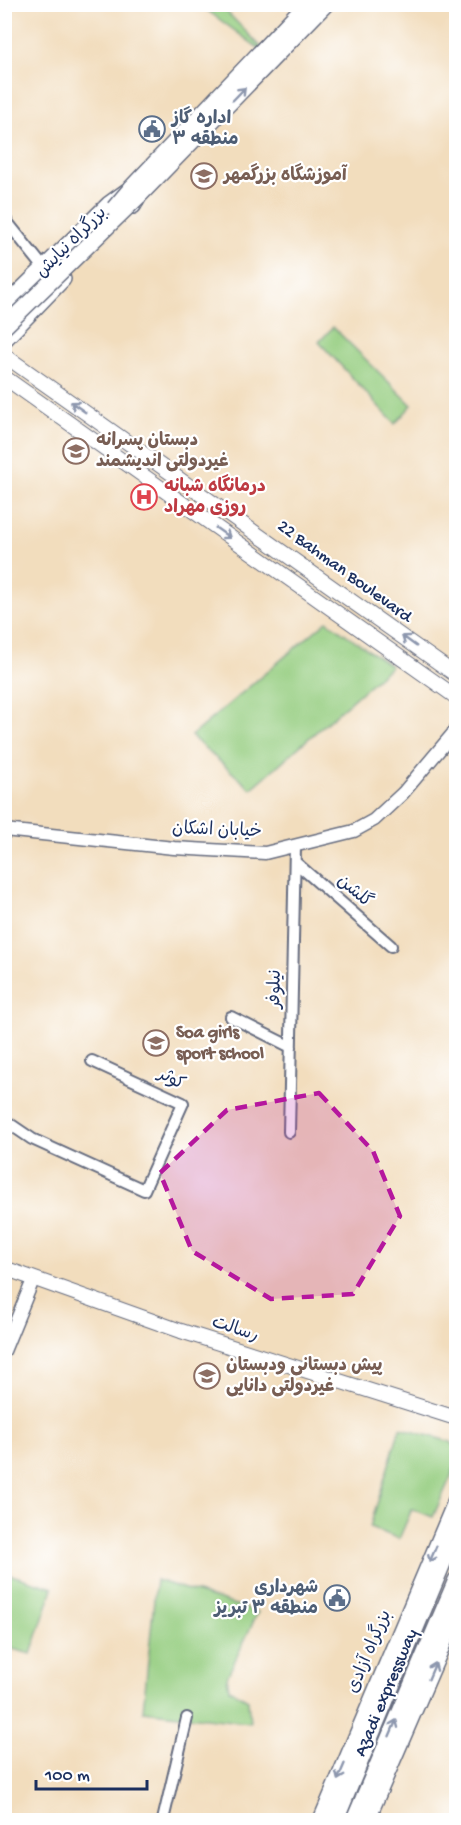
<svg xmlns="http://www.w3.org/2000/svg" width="461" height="1825" font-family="'Gochi Hand','Playpen Sans Arabic',sans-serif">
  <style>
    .green { fill: #96ce81; stroke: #587e70; stroke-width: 1.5 }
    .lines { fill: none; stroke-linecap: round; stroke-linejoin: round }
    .tertiary-casing { stroke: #666c7f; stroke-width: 14 }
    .secondary-casing { stroke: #666c7f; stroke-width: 15 }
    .primary-casing { stroke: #666c7f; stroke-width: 16 }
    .trunk-casing { stroke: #666c7f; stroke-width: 18 }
    .tertiary { stroke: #fff; stroke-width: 10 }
    .secondary { stroke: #fff; stroke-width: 12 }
    .primary { stroke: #fff; stroke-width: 14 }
    .trunk { stroke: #fff; stroke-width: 15 }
    .trunk-bridge-casing { stroke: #666c7f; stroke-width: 18; stroke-linecap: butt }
    .trunk-bridge { stroke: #fff; stroke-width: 15 }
    .oneway { stroke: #8d97ae }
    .marked { fill: #b5179e; fill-opacity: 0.2; stroke: #b5179e; stroke-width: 4.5; stroke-dasharray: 12 8; stroke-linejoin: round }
    .labels { text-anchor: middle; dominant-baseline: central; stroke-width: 4.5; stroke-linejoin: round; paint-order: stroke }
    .service-label { font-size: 18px; font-weight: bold; fill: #4e5e75; stroke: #fff; text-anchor: start }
    .education-label { font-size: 18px; font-weight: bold; fill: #785e54; stroke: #fff; text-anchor: start }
    .street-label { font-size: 18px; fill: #1b2f5e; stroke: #fff }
    .health-label { font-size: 18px; font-weight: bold; fill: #be3a42; stroke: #fff; text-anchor: start }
  </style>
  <rect width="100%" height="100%" fill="#fff"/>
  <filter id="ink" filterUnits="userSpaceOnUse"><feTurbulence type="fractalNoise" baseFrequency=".0167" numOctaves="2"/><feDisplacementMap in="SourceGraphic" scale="12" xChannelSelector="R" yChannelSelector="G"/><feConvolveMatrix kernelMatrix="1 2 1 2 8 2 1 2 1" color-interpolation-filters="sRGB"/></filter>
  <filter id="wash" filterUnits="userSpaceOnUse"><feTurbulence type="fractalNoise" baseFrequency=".008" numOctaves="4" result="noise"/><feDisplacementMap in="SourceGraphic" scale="24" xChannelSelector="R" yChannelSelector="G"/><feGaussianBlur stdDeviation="1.35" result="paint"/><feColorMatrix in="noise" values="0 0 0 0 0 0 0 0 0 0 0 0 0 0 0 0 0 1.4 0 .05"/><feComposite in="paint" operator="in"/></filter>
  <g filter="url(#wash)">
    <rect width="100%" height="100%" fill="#f2ddbd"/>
    <path class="green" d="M200,5H220L273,59Z
      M333,327L412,405L395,424L319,342Z
      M327,621L391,666L251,789L191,736Z
      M400,1428L451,1442L456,1448V1465L433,1517L412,1509L399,1539L370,1527Z
      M5,1573L53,1588L31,1654L5,1647Z
      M156,1580L258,1612L227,1677L229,1689L248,1700L250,1723L143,1711Z"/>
  </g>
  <g filter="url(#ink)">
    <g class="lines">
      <g class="tertiary-casing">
        <path id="tertiary" d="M4,218L44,268
          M295,862L391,946
          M231,1017L291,1047
          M4,1120L32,1139L144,1190L183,1103L92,1061
          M289,1132L295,846
          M163,1820L187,1718"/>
      </g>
      <g class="secondary-casing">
        <path id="secondary" d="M4,830L174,848L265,853L354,831L374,820L403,793L456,730
          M4,1351L33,1280"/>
      </g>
      <g class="primary-casing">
        <path id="primary" d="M4,355L456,675
          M4,377L456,697
          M4,1268L181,1331L456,1418"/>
      </g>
      <g class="trunk-casing">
        <path id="trunk" d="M133,206L139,196L326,4
          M4,307L109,204L131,188L306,4
          M4,340L63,279
          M321,1820L456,1500
          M336,1820L456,1532
          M354,1820L456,1580
          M367,1820L456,1614"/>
      </g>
      <use href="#tertiary" class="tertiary"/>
      <use href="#secondary" class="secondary"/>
      <use href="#primary" class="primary"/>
      <use href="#trunk" class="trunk"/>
      <g class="trunk-bridge-casing">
        <path id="trunk-bridge" d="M114,208L131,188
          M4,327L139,196"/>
      </g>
      <use href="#trunk-bridge" class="trunk-bridge"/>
    </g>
    <defs><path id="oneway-shaft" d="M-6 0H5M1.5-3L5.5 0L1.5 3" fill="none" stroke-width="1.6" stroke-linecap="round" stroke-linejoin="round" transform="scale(1.5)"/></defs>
    <g class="oneway">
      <use href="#oneway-shaft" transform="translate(239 94) rotate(-46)"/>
      <use href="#oneway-shaft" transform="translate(78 407) rotate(-145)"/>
      <use href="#oneway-shaft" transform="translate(223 533) rotate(35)"/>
      <use href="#oneway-shaft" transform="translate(409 641) rotate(-144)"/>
      <use href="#oneway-shaft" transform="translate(433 1554) rotate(113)"/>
      <use href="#oneway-shaft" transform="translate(432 1671) rotate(-67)"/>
      <use href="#oneway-shaft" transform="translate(393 1728) rotate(-67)"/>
      <use href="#oneway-shaft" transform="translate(341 1772) rotate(113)"/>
    </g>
  </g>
  <path class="marked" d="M319,1093L373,1151L400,1216L353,1294L271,1299L192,1251L160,1173L227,1110Z"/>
  <defs>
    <g id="civic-ring" transform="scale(1.35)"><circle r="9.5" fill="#fff" stroke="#5c6f8a" stroke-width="1.5"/><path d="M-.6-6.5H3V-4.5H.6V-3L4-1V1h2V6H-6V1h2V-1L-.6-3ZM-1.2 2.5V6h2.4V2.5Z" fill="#5c6f8a"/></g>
    <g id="school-ring" transform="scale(1.35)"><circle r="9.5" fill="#fff" stroke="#8d6e63" stroke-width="1.5"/><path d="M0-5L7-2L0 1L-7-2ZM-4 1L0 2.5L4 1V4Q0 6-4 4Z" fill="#8d6e63"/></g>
    <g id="hospital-ring" transform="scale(1.35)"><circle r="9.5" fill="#fff" stroke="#e0444e" stroke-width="1.5"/><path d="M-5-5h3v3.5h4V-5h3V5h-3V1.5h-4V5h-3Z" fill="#e0444e"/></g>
  </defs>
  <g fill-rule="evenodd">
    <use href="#civic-ring" x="152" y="129"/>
    <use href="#school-ring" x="204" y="176"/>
    <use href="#school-ring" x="76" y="451"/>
    <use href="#hospital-ring" x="144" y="497"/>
    <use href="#school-ring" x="156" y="1043"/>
    <use href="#school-ring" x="207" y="1376"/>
    <use href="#civic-ring" x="337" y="1598"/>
  </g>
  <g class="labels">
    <g class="service-label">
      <text x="172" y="119">اداره گاز<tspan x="172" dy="21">منطقه ۳</tspan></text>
      <text x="318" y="1588" text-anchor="end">شهرداری<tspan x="318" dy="21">منطقه ۳ تبریز</tspan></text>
    </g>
    <g class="education-label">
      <text x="224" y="176">آموزشگاه بزرگمهر</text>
      <text x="96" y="441">دبستان پسرانه<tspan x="96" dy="21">غیردولتی اندیشمند</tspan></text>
      <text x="176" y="1033">Soa girls<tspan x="176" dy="21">sport school</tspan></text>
      <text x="226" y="1366">پیش دبستانی ودبستان<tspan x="226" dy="21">غیردولتی دانایی</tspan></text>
    </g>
    <g class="street-label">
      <text transform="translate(72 243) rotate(-45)">بزرگراه نیایش</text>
      <text transform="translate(344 572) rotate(36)">22 Bahman Boulevard</text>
      <text transform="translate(217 831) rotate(2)">خیابان اشکان</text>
      <text transform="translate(354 892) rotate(41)">گلشن</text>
      <text transform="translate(276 989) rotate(-89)">نیلوفر</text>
      <text transform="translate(171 1080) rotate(28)">کوثر</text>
      <text transform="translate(235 1330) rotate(18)">رسالت</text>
      <text transform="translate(370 1652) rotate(-67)">بزرگراه آزادی</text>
      <text transform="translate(387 1693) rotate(-67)">Azadi expressway</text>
    </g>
    <g class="health-label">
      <text x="164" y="487">درمانگاه شبانه<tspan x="164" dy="21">روزی مهراد</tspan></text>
    </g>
  </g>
  <rect width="461" height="1825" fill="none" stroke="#fff" stroke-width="24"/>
  <path d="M36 1780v9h111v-9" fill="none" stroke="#1b2f5e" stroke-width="3"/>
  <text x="45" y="1780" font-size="18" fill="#1b2f5e" stroke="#ffffff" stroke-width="4.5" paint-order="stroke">100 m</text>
</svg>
